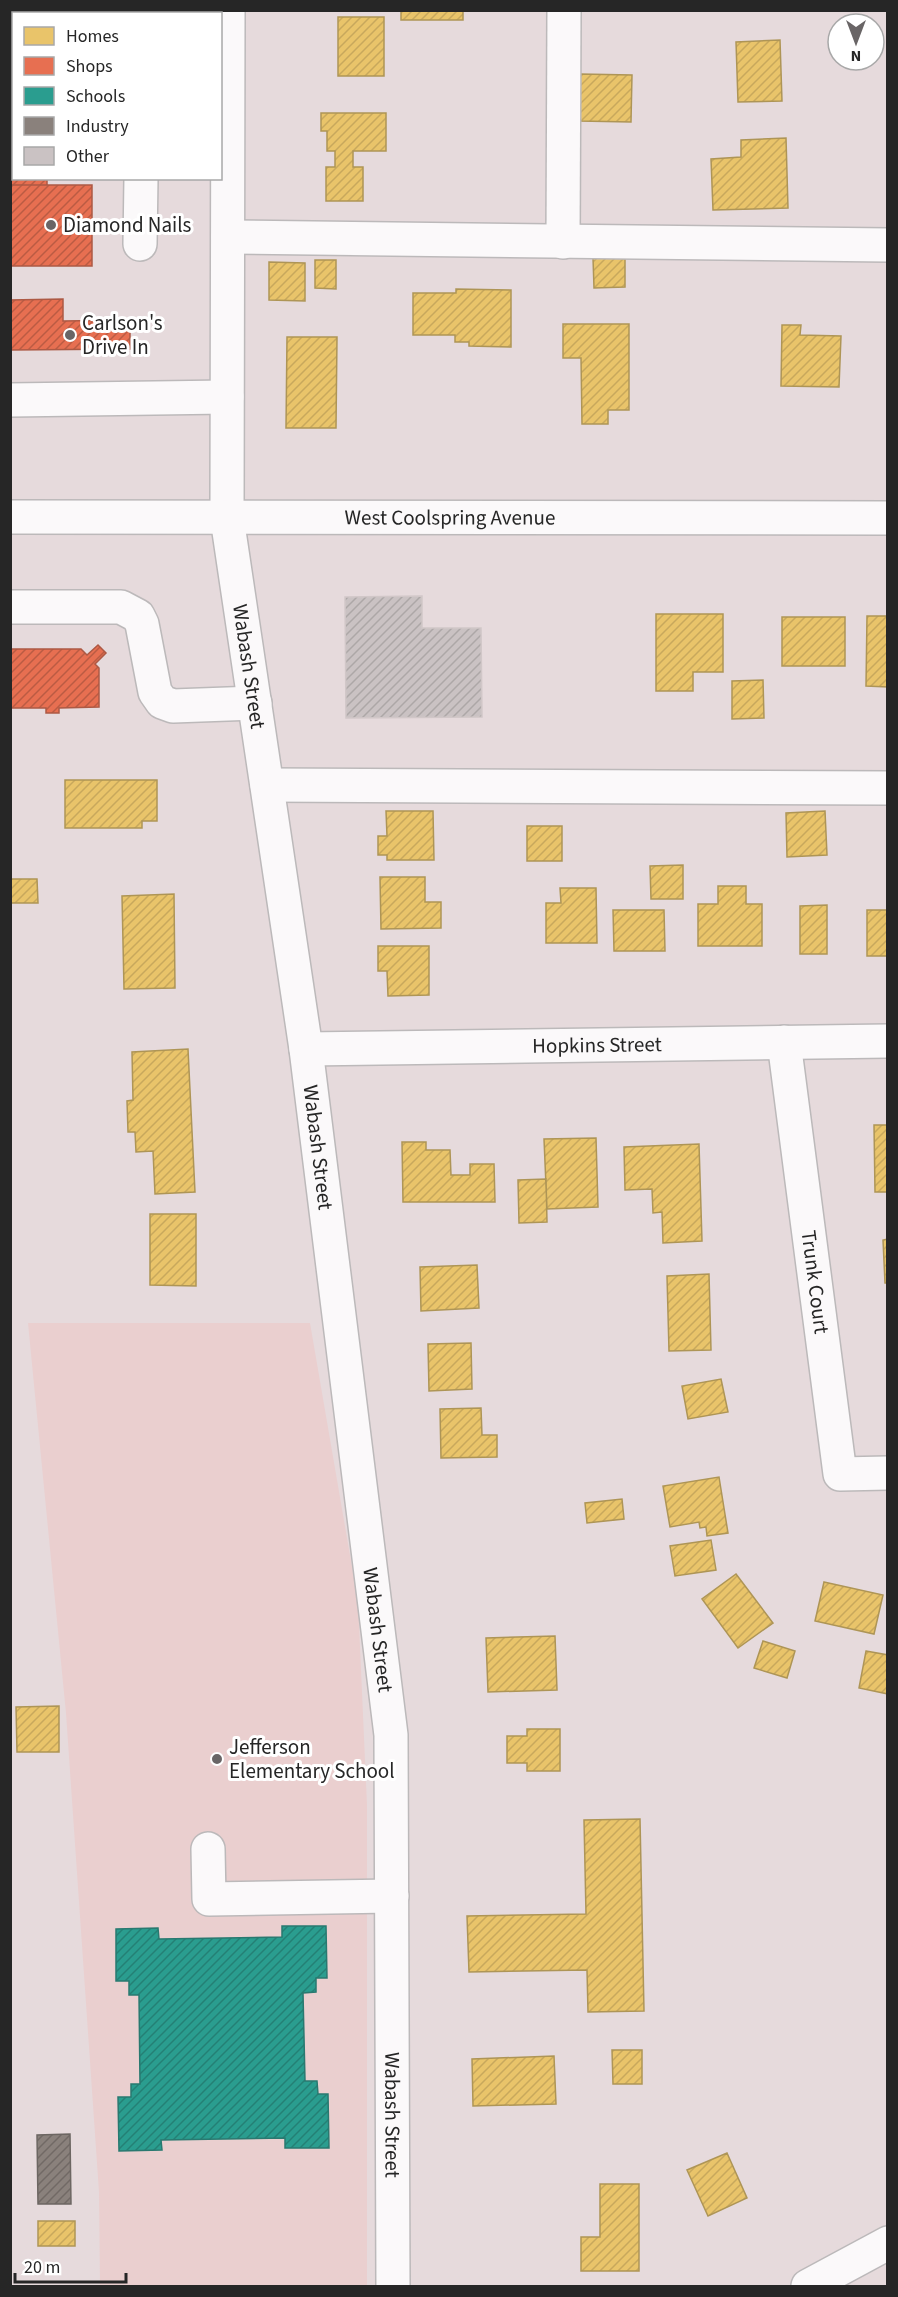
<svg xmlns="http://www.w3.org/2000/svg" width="898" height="2297" font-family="'Source Sans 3',sans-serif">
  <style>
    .education { fill: #eacfcf }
    .homes { fill: url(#homes-hatch); stroke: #ae9556; stroke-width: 1.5 }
    .shops { fill: url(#shops-hatch); stroke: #ad5944; stroke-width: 1.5 }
    .schools { fill: url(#schools-hatch); stroke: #297970; stroke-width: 1.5 }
    .industry { fill: url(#industry-hatch); stroke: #6c6662; stroke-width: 1.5 }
    .building { fill: url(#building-hatch); stroke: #d1c7c8; stroke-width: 1.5 }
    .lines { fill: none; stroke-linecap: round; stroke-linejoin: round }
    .minor-casing { stroke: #bcb9ba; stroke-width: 36 }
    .minor { stroke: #fbf9fa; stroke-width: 33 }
    .poi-dot { fill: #696566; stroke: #fff; stroke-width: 2 }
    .labels { text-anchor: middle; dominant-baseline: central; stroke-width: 6; stroke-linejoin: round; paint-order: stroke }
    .poi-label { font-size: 21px; fill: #262626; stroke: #fff; text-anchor: start }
    .street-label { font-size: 21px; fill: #262626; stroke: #fff }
  </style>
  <defs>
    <pattern id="homes-hatch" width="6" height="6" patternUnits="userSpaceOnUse" patternTransform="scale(1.5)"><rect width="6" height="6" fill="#e9c46a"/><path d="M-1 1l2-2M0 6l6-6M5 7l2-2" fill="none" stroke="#c8a85c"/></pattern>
    <pattern id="shops-hatch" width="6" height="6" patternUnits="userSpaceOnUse" patternTransform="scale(1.5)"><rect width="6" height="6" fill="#e76f51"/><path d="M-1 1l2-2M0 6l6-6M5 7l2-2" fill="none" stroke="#bb5b43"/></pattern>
    <pattern id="schools-hatch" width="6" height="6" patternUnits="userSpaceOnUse" patternTransform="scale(1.5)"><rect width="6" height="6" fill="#2a9d8f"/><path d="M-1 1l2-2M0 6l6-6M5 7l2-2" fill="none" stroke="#248075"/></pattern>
    <pattern id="industry-hatch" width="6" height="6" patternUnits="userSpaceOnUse" patternTransform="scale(1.5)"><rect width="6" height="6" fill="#8a817c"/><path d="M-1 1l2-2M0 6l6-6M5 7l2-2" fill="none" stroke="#716965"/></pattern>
    <pattern id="building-hatch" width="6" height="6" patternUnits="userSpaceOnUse" patternTransform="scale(1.5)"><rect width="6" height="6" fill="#cac2c3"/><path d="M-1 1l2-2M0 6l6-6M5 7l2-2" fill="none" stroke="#ada7a7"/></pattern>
  </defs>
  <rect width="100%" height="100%" fill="#e6dadc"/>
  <path class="education" d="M28,1323H310L358,1602L367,1805V2286H100L99,2192L66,1713Z"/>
  <path class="homes" d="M401,10H463V20H401Z
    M338,17H384V76H338Z
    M780,40L782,101L738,102L736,42Z
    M580,74L632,75L631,122L579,121Z
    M321,113H386V151H353V167H363V201H326V167H335V151H327V131H321Z
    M786,138L788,208L713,210L711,159L741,157V140Z
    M593,258H625V287L594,288Z
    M315,260H336V289L315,288Z
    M269,262L305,263V301L269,300Z
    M456,289L511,290V347L469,346V342H455V335H413V293H456Z
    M563,324H629V410H608V424H582L581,358H563Z
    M782,325H801L800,335L841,336L839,387L781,386Z
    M287,337H337L336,428H286Z
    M656,614H723V672H693V691H656Z
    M867,616H888V687L866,686Z
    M782,617H845V666H782Z
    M763,680L764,718L732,719V681Z
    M65,780H157V821H142V828H65Z
    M386,811H433L434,860H387V855H378V836H387Z
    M825,811L827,855L787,857L786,813Z
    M527,826H562V861H527Z
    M683,865V899H651L650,866Z
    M380,877H425V902H441V928L381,929Z
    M10,879H37L38,903H10Z
    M718,886H746V904H762V946H698V904H718Z
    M560,888H596L597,943H546V903H561Z
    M174,894L175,988L124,989L122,896Z
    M827,905V954H800V906Z
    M613,910H664L665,951H614Z
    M867,910H888V956H867Z
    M378,946H429V995L388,996L387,971H378Z
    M188,1049L195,1192L155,1194L153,1151L136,1152L135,1132H128L127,1101L133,1100L132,1052Z
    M874,1125H888V1192H875Z
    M596,1138L598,1207L547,1209L544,1139Z
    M402,1142H426V1150H450L451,1175H470V1164H494L495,1202H403Z
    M699,1144L702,1241L663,1243L662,1212L653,1213L652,1189L625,1190L624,1147Z
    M546,1179L547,1222L519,1223L518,1180Z
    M150,1214H196V1286L150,1285Z
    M888,1239V1283H885L883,1240Z
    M477,1265L479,1308L421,1311L420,1267Z
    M709,1274L711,1350L669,1351L667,1276Z
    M471,1343L472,1389L429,1391L428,1344Z
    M721,1379L728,1412L688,1419L682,1386Z
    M481,1408L482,1435H497V1457L441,1458L440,1409Z
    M719,1477L728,1533L707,1536L706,1527L700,1528L699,1522L670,1527L663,1486Z
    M622,1499L624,1519L587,1523L585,1503Z
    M711,1540L716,1570L675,1576L670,1546Z
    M736,1574L773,1623L738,1648L702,1599Z
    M824,1582L883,1595L874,1634L815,1621Z
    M555,1636L557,1690L488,1692L486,1638Z
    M763,1641L795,1651L787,1678L754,1668Z
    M866,1651L888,1655V1694L859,1688Z
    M59,1706V1752H17L16,1707Z
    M527,1729H560V1771H527V1763H507V1736H527Z
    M640,1819L644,2011L588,2012L587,1970L469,1972L467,1916L586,1914L584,1820Z
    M612,2050H642V2084H613Z
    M554,2056L556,2104L473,2106L472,2059Z
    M727,2153L747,2198L708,2216L687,2170Z
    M600,2184H639V2271H581V2237H600Z
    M38,2221H75V2246H38Z"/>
  <path class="shops" d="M10,10H49V14H14V42H10Z
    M10,42H14V124H10Z
    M10,124H14V178H47V185H10Z
    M10,185H92V266H10Z
    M63,299V321L130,320V349L10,350V300Z
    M98,645L106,653L95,664L99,668V707L59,708V713H46V708H10V649H81L87,655Z"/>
  <path class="schools" d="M282,1926H326L327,1978H316V1992L303,1993L305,2081H317L318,2094H328L329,2148H285V2138L161,2140L162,2150L119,2151L118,2097H131V2084H140L139,1995H129V1981H116V1929L158,1928L159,1939L282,1937Z"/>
  <path class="industry" d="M70,2134L71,2204H38L37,2135Z"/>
  <path class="building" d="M422,596V628H481L482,717L346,718L345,597Z"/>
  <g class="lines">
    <g class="minor-casing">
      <g id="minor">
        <path d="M131,10V14"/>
        <path id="s1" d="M228,10L227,518L306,1049L391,1735L393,2286"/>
        <path d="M228,237L888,245"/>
        <path d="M563,242L564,10"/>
        <path d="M140,244L141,178"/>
        <path d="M10,400L227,397"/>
        <path id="s2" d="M10,517L888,518"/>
        <path d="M10,607H121L138,616L142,624L155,692L162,702L173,706L255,703"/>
        <path d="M267,785L888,788"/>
        <path id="s3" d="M784,1042L840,1474L888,1473"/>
        <path id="s4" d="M306,1049L888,1041"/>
        <path d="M208,1849L209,1899L392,1896"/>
        <path d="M808,2286L888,2243"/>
      </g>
    </g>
    <use href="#minor" class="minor"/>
  </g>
  <g class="poi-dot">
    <circle cx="51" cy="225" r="6"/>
    <circle cx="70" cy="335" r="6"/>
    <circle cx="217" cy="1759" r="6"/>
  </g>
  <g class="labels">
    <g class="poi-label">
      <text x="63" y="225">Diamond Nails</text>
      <text x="82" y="323">Carlson's<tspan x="82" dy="24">Drive In</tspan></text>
      <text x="229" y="1747">Jefferson<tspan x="229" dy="24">Elementary School</tspan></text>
    </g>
    <g class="street-label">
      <text stroke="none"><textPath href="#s2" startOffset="440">West Coolspring Avenue</textPath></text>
      <text stroke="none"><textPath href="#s1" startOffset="658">Wabash Street</textPath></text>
      <text stroke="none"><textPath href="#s4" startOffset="291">Hopkins Street</textPath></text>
      <text stroke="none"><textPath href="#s1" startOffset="1144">Wabash Street</textPath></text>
      <text stroke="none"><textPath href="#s3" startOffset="242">Trunk Court</textPath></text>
      <text stroke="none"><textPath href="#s1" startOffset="1630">Wabash Street</textPath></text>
      <text stroke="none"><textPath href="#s1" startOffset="2116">Wabash Street</textPath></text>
    </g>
  </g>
  <rect width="898" height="2297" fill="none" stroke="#262626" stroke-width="24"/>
  <rect x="12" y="12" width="210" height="168" fill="#ffffff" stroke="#a8a8a8" stroke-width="1.5"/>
  <rect x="24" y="27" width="30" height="18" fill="#e9c46a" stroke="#a8a8a8" stroke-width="1.5"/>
  <text x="66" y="42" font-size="18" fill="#262626">Homes</text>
  <rect x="24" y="57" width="30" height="18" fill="#e76f51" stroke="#a8a8a8" stroke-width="1.5"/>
  <text x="66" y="72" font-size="18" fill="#262626">Shops</text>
  <rect x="24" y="87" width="30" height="18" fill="#2a9d8f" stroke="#a8a8a8" stroke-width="1.5"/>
  <text x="66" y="102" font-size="18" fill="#262626">Schools</text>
  <rect x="24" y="117" width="30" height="18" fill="#8a817c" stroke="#a8a8a8" stroke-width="1.5"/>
  <text x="66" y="132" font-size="18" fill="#262626">Industry</text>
  <rect x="24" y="147" width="30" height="18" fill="#cac2c3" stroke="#a8a8a8" stroke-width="1.5"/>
  <text x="66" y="162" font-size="18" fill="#262626">Other</text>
  <g transform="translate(856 42) rotate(180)"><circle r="28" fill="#ffffff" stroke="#a8a8a8" stroke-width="1.5"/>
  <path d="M0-4.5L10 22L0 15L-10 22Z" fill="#696566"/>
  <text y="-9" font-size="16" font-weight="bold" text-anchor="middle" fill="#262626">N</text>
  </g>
  <path d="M15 2273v9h111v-9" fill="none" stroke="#262626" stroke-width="3"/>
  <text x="24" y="2273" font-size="18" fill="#262626" stroke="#ffffff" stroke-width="4.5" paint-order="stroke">20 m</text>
</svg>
